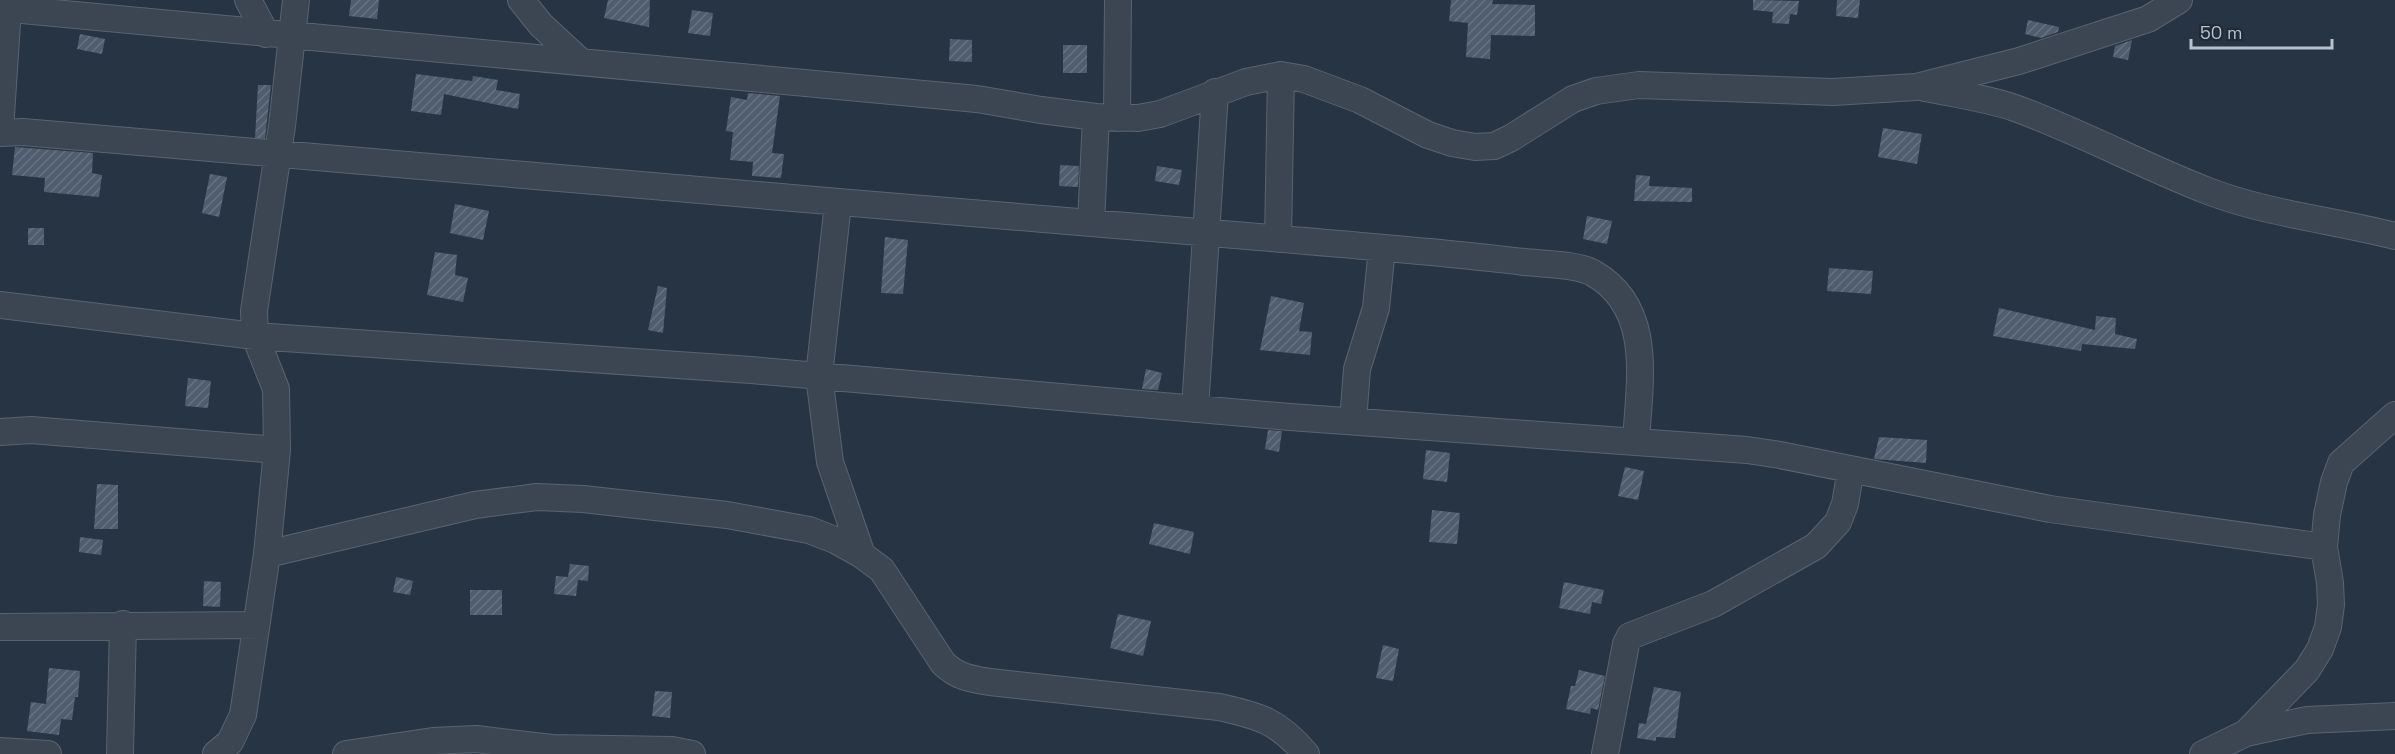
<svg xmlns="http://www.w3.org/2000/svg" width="2395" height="754" font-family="'Space Grotesk',sans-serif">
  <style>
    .building { fill: url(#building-hatch) }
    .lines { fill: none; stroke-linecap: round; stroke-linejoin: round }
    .minor-casing { stroke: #5a6470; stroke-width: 28 }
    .minor { stroke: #3c4653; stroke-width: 26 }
  </style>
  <defs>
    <pattern id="building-hatch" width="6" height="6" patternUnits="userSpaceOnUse" patternTransform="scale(1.5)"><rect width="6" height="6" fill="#505d6e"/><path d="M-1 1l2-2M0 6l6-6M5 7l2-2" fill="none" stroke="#677282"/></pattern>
  </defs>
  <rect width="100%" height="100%" fill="#273443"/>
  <path class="building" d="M351,0H379L377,19L349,16Z
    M608,0H650L649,27L604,18Z
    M1451,0H1493L1492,4L1535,5V36L1491,35L1490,59L1466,57L1468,23L1449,21Z
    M1753,0L1799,1L1797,15L1790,14L1789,24L1772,23L1773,12L1753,10Z
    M1837,0H1860L1858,18L1836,16Z
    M692,10L713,13L710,36L688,33Z
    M2028,20L2059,27L2058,32L2041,38L2025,34Z
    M80,34L105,39L102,54L77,49Z
    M950,39L972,40V62L949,61Z
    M2132,40L2128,60L2113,57L2115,46Z
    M1063,45H1087V73H1063Z
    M416,74L472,81L473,76L498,80L496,90L520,94L518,109L444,94L441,115L411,111Z
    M258,85H271L265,139L255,138Z
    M748,93L780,96L772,153L784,154L781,178L752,176L753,162L730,160L733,132L726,131L731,97L747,100Z
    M1883,128L1922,134L1917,164L1878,157Z
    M15,147L93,153L92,173L102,175L99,197L44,192L45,178L12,175Z
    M1060,165L1079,166L1078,187L1059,186Z
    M1157,166L1182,170L1179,185L1155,181Z
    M210,174L227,177L219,217L202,213Z
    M1636,175L1650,176L1649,186L1692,188V202L1634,201Z
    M455,204L489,211L483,240L450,233Z
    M1587,216L1612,221L1607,244L1583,239Z
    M28,228H44V245H28Z
    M885,237L908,240L903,294L881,293Z
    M435,252L457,255L455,275L468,278L463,302L427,295Z
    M1829,268L1873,271L1871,294L1827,291Z
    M658,286L667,288L663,333L648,330Z
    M1271,296L1304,303L1299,331L1312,332L1310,355L1260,350Z
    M1999,308L2095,330L2096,316L2116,318L2115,334L2137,339L2135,349L2082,344L2081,351L1993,336Z
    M1146,369L1162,373L1158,390L1142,389Z
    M188,378L211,381L208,408L185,406Z
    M1268,430L1282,431L1279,452L1265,449Z
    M1879,437L1927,440L1926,463L1874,459Z
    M1426,450L1450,453L1447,482L1423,479Z
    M1625,467L1644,471L1638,500L1618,496Z
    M97,484L118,485V529H94Z
    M1432,510L1460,513L1457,544L1429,542Z
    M1154,523L1194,532L1190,554L1149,544Z
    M80,537L103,540L101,555L79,552Z
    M570,564L589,566L588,581L578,580L576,596L554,594L556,576L568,577Z
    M396,577L413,581L410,595L393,592Z
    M204,581L221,582L220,607L203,606Z
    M1564,582L1604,590L1601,604L1592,602L1590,614L1559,608Z
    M470,590H502V615H470Z
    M1118,614L1151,621L1143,656L1110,648Z
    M1383,645L1399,649L1393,681L1376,678Z
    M49,668L80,671L78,697H75L72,720L61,719L59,735L27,731L31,702L46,704Z
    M1579,670L1605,676L1598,710L1591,708L1590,714L1566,709L1571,686H1575Z
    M1654,687L1681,692L1675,738L1656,737V741L1637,738L1639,723L1646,724Z
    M655,691L672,692L670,718L652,716Z"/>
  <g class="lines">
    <g class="minor-casing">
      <path id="minor" d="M248,0L266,34
        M521,0L541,25L580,61
        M0,8L977,99L1041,110L1096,117L1138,118L1160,114L1246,82L1281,75L1304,79L1360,100L1428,135L1452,143L1475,147L1494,146L1511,138L1573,99L1596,91L1639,85L1833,92L1916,87L2019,61L2148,19L2179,0
        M1925,88C1955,94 1986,98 2015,108C2081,132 2143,166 2208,191C2268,214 2333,220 2395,236
        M1117,118L1118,0
        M0,130L8,8
        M0,133L23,132C435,170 847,202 1259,237C1348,245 1436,251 1524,262C1543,264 1578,264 1593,273C1655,308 1639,383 1636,442
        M838,203L819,376L830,462L862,555
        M1091,223L1096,117
        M1278,239L1281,75
        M0,305L255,336L751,370L1290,417L1747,450L1780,455L2050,509L2324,547
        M1195,409L1215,92
        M1353,421L1357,369L1376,308L1382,248
        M0,432L31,430L277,450
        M267,554L475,505L537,497L583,499L727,515L809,530L835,540L862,555L882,570L943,663C957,677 971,679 990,682L1219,707C1260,716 1278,721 1306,754
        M0,627L256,625
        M2246,733L2307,720L2395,716
        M0,751L48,754
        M120,754L123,624
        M216,754L230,742L243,715L267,554L277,450L276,389L255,336L254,311L282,126L296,0
        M346,754L433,741L476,739L552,748L672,750L692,754
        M1605,754L1626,644L1630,636L1713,604L1816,546L1838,522L1845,504L1851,469
        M2203,754L2246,733L2307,670L2320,649L2328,627L2331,605L2330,583L2324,547L2327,515L2334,482L2341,463L2395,415"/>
    </g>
    <use href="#minor" class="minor"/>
  </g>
  <path d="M2191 39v9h141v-9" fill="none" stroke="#b9c1cc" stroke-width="3"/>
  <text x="2200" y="39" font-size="18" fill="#b9c1cc" stroke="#202b38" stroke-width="4.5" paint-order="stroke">50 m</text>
</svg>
